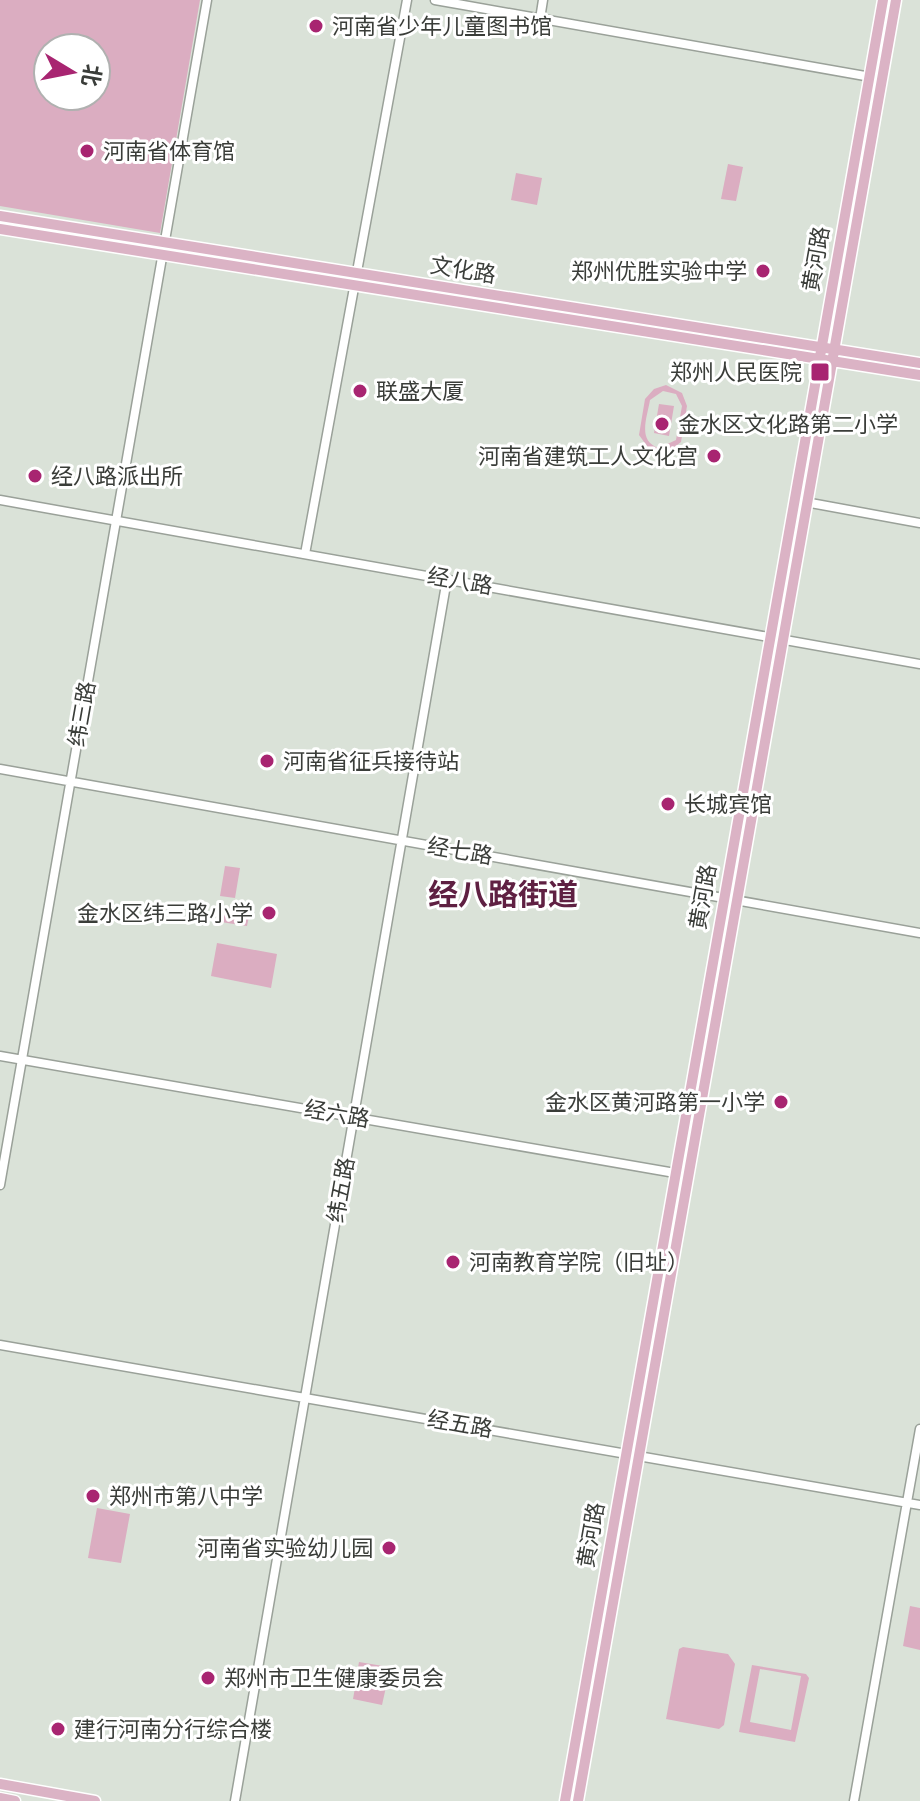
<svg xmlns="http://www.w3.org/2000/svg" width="920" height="1801" font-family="'Work Sans','Noto Sans SC',sans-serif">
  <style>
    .green { fill: #dbadc1; fill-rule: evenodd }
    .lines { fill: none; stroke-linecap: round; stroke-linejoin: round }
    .minor-casing { stroke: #9aa199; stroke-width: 11 }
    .major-casing { stroke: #fff; stroke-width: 13 }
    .minor { stroke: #fff; stroke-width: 8 }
    .major { stroke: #dbb3c5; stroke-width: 10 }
    .poi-dot { fill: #a82571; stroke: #fff; stroke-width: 3 }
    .labels { text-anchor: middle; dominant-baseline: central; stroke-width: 6; stroke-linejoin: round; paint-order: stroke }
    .poi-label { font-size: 22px; fill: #3a3d39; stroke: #fff; text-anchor: start }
    .street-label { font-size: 22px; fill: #3a3d39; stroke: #fff }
    .district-label { font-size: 30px; font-weight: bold; fill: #5f2042; stroke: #fff }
  </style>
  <rect width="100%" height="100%" fill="#dae2d8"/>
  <path class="green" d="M0,0H200L160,233L0,206ZM48,48H96V96H48Z
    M728,164L743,167L736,201L721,199Z
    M516,173L542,178L537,205L511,200Z
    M666,385L682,393L687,406L681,442L668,452L650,450L639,435L645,399L654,389ZM663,391L676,394L682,406L676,440L659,448C637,441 647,418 650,400Z
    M659,404L674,406L669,436L654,433Z
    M225,866L240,868L235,898L220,896Z
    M224,907L250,911L247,926L221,922Z
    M217,943L277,954L271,988L211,976Z
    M97,1508L130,1514L121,1563L88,1558Z
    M910,1606L920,1608V1650L903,1646Z
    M683,1647L728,1654L735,1664L724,1725L719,1729L666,1719L679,1649Z
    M359,1662L389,1667L386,1684L356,1679Z
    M752,1665L806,1674L809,1678L795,1742L739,1732ZM760,1669L801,1676L791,1730L750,1722Z
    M356,1682L386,1687L382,1705L353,1699Z"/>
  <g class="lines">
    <g class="minor-casing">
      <path id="minor" d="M435,0L882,79
        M540,19L543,0
        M0,500L920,664
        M805,502L920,523
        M305,554L407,0
        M0,769L920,933
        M0,1056L675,1173
        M0,1185L207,0
        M0,1345L920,1505
        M235,1801L447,579
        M854,1801L920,1429"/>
    </g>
    <g class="major-casing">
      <path id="major" d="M0,216L920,363
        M0,229L920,375
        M0,1784L95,1801
        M0,1798L15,1801
        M565,1801L883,0
        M578,1801L896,0"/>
    </g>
    <use href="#minor" class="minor"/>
    <use href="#major" class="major"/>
  </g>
  <g class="poi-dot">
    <circle cx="316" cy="26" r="8"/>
    <circle cx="87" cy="151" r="8"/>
    <circle cx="763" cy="271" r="8"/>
    <rect x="810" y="362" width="20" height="20" rx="4"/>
    <circle cx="360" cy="391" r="8"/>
    <circle cx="662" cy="424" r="8"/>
    <circle cx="714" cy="456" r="8"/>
    <circle cx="35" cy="476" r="8"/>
    <circle cx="267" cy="761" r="8"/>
    <circle cx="668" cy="804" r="8"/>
    <circle cx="269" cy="913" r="8"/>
    <circle cx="781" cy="1102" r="8"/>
    <circle cx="453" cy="1262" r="8"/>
    <circle cx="93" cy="1496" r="8"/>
    <circle cx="389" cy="1548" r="8"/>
    <circle cx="208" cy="1678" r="8"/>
    <circle cx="58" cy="1729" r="8"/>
  </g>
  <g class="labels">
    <g class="poi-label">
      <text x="332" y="26">河南省少年儿童图书馆</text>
      <text x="103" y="151">河南省体育馆</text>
      <text x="747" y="271" text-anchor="end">郑州优胜实验中学</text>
      <text x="802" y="372" text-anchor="end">郑州人民医院</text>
      <text x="376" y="391">联盛大厦</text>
      <text x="678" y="424">金水区文化路第二小学</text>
      <text x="698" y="456" text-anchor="end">河南省建筑工人文化宫</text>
      <text x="51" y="476">经八路派出所</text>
      <text x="283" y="761">河南省征兵接待站</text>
      <text x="684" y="804">长城宾馆</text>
      <text x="253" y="913" text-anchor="end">金水区纬三路小学</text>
      <text x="765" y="1102" text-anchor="end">金水区黄河路第一小学</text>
      <text x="469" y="1262">河南教育学院（旧址）</text>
      <text x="109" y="1496">郑州市第八中学</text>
      <text x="373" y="1548" text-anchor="end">河南省实验幼儿园</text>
      <text x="224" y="1678">郑州市卫生健康委员会</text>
      <text x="74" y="1729">建行河南分行综合楼</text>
    </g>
    <g class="street-label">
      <text transform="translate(816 259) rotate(-80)">黄河路</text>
      <text transform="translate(463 270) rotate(9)">文化路</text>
      <text transform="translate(460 581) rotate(10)">经八路</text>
      <text transform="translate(82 714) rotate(-80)">纬三路</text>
      <text transform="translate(460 851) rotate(10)">经七路</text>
      <text transform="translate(703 897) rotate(-80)">黄河路</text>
      <text transform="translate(337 1114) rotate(10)">经六路</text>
      <text transform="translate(341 1190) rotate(-80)">纬五路</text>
      <text transform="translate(460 1424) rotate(10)">经五路</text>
      <text transform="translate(591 1535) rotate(-80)">黄河路</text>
    </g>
    <g class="district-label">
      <text x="503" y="894">经八路街道</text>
    </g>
  </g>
  <g transform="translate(72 72) rotate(100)"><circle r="38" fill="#ffffff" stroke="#b0b1b0" stroke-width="2"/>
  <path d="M0-6L14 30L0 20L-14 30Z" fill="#a82571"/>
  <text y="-12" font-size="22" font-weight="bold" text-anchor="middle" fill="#3a3d39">北</text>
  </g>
</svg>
